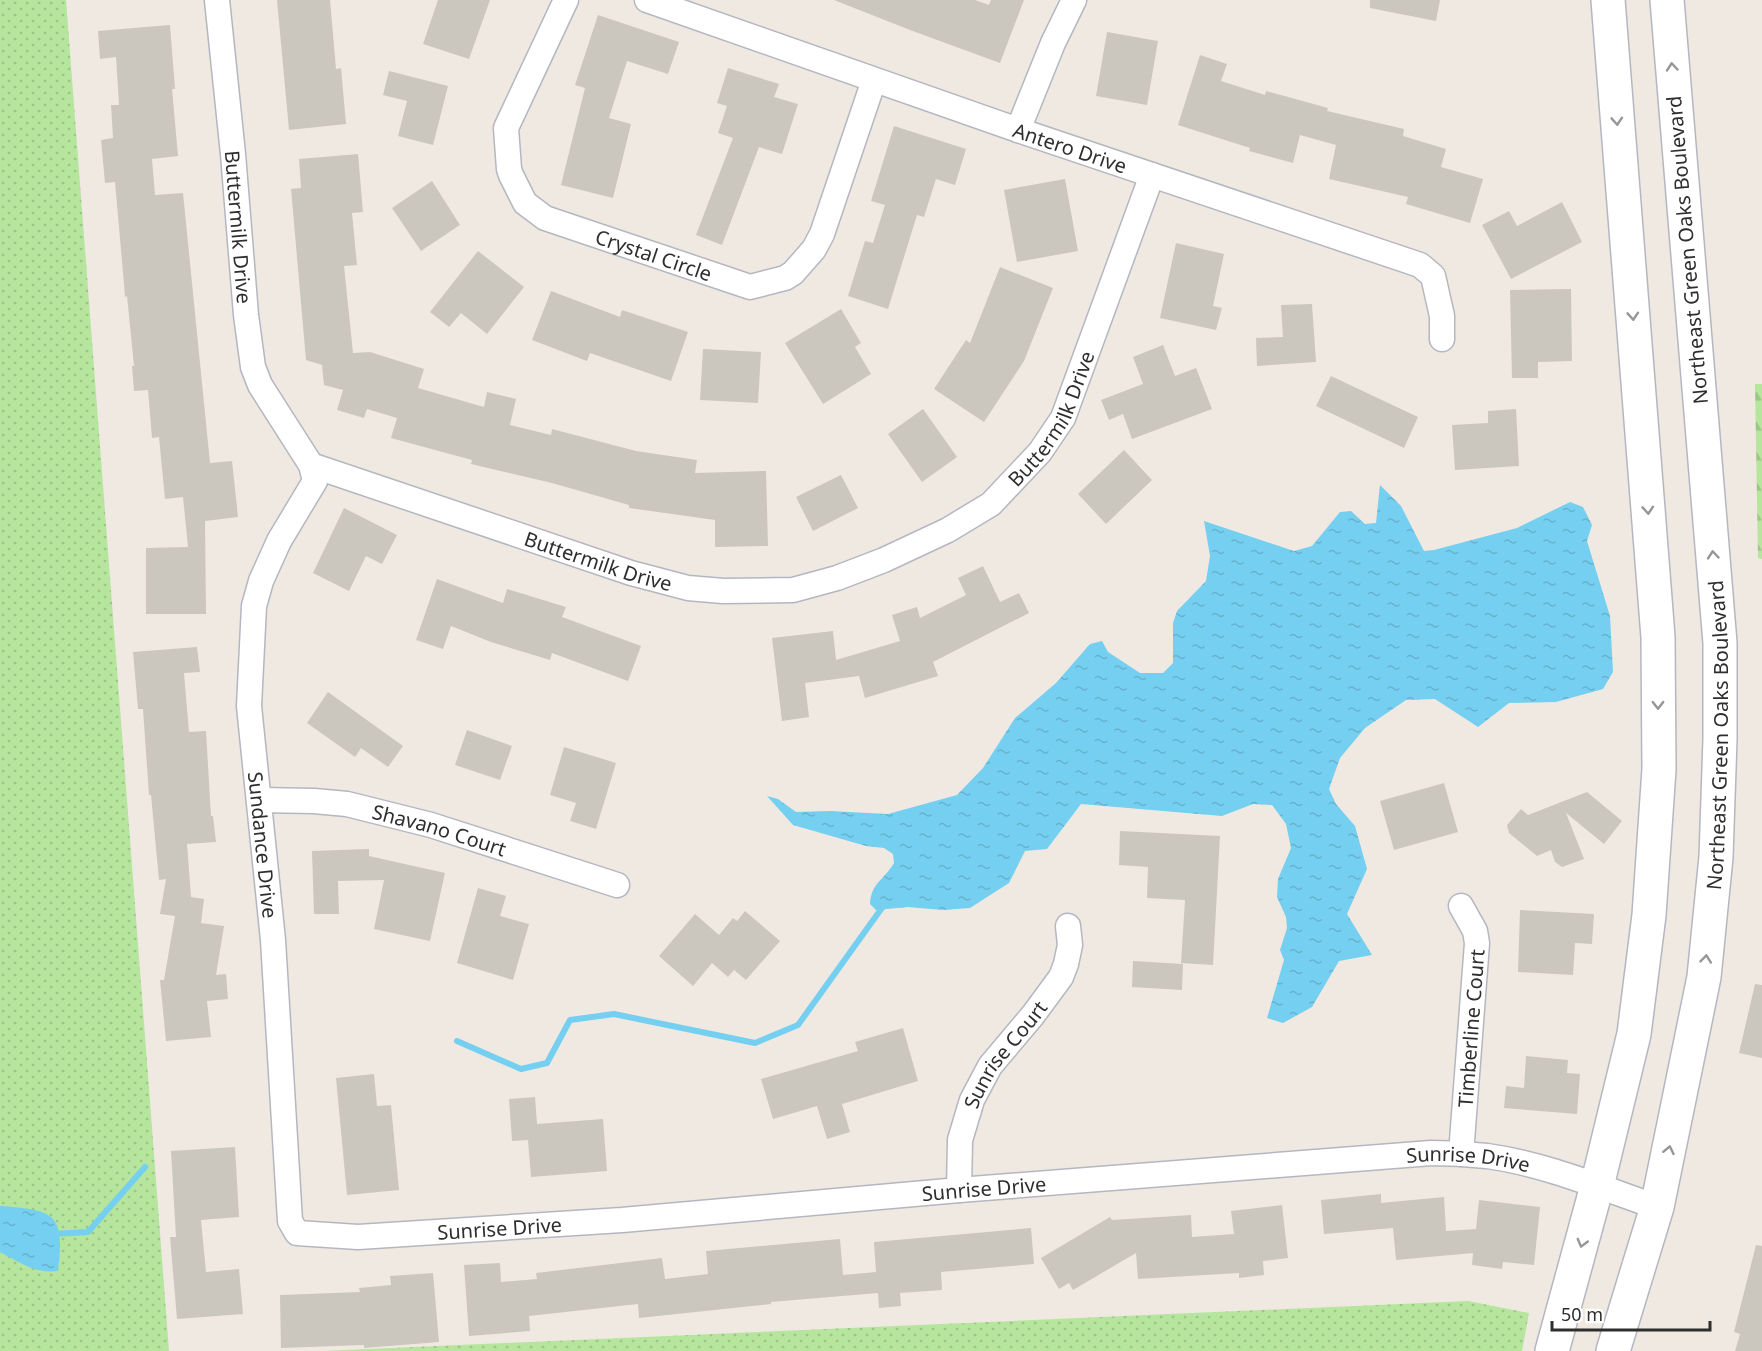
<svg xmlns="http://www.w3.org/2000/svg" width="1762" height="1351" font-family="'Noto Sans',sans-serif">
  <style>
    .grass { fill: url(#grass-dots) }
    .forest { fill: url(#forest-firs) }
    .water { fill: url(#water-ripples) }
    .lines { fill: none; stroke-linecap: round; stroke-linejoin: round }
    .stream { stroke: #75cff0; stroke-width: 6 }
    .building { fill: #cbc7bf }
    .street-casing { stroke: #b4b7c1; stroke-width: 27 }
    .secondary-casing { stroke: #b4b7c1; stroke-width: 36 }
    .street { stroke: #fff; stroke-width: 24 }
    .secondary { stroke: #fff; stroke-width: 33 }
    .oneway { stroke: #969696 }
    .labels { text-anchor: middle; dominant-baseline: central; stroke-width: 4.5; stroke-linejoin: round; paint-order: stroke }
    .street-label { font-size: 20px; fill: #2e2e2e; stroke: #fff }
  </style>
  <defs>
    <pattern id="grass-dots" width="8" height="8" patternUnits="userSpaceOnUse" patternTransform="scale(1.5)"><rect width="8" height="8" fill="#b6e59e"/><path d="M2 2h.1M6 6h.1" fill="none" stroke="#9dc588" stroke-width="1.8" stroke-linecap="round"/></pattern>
    <pattern id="forest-firs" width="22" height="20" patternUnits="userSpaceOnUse" patternTransform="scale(1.5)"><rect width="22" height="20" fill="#b6e59e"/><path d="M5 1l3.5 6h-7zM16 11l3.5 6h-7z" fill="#9dc588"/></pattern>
    <pattern id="water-ripples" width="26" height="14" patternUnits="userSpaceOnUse" patternTransform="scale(1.5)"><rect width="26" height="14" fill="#75cff0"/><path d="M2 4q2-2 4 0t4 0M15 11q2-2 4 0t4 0" fill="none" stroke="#66b2ce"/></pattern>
  </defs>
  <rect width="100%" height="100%" fill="#efe9e1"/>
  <path class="grass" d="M0,0H66L169,1351H0Z
    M1468,1301L1529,1313L1522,1351H323Z"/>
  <path class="forest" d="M1755,384H1762V559L1758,558Z"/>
  <path class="water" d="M1380,485L1401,506L1424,551L1434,550L1517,528L1570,502L1583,507L1592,525L1587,541L1610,616L1613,672L1603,689L1556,702L1509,703L1478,727L1435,699L1406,700L1365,728L1340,758L1329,789L1336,804L1355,826L1367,869L1347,914L1372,955L1339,961L1312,1007L1283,1023L1267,1018L1284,960L1280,950L1287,928L1286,917L1277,897L1278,879L1291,848L1286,824L1272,805L1253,804L1222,816L1081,804L1047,849L1025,851L1009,883L970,908L943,910L908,907L876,910L870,904C871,883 884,880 894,863L893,854L884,848L866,846L793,825L767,796L778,799L796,812L830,811L888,814L957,795L983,768L1015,718L1056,683L1090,644L1102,641L1108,652L1140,673H1163L1173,663V623L1177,611L1206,581L1210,556L1204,521L1294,551L1312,546L1340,512L1351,511L1365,524L1376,523Z
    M0,1206C55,1210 65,1213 58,1271C35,1274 19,1262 0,1252Z"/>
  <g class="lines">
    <path class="stream" d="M457,1041L521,1069L547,1063L570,1020L614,1014L755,1043L798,1025L884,905
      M54,1234L88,1232L145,1167"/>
  </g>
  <path class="building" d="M277,0H330L336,69L341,68L346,124L289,130Z
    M438,0H490L469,59L423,44Z
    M834,0H975L989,5L991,0H1024L1000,63L910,30Z
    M1370,0H1440L1436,21L1370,8Z
    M598,15L679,42L668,74L627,61L609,118L631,124L613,198L561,185L585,88L575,85Z
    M170,25L175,89H172L178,156L152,159L155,195L183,193L210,463L232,461L238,517L205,521L206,614H146V548L188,547L183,497L165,499L159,437L152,438L148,390L134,391L132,366H134L127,296L125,297L124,284L115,182L105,183L101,140L113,138L111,105H119L116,57L100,59L98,31Z
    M1107,32L1158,41L1147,105L1096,96Z
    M1200,55L1227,64L1221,81L1265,95L1266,91L1328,108L1327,111L1404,129L1403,136L1446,149L1441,167L1483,179L1470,223L1406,204L1408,197L1329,179L1336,145L1300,135L1293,163L1249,151L1250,148L1178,125Z
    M728,68L779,84L774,97L798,104L782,154L759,147L722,245L696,235L733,138L718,133L727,106L717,103Z
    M389,71L448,86L433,145L398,136L407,101L383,95Z
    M894,126L966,149L955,185L936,179L924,217L917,215L888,309L848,296L865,241L873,243L885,205L871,201Z
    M358,154L363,212L352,213L357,265L344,266L353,353L370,352L424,369L418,388L484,407L487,392L516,399L510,425L551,435L552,429L636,451L697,460L695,473L766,471L768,546L715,547V520L629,508V505L552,483L471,464L472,460L391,438L397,418L367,409L364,418L337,410L343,390L324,385L322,365L306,360L291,189L301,188L299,159Z
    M1065,179L1078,251L1017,262L1004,190Z
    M432,181L460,225L421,251L392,208Z
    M1562,202L1582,242L1511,279L1482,225L1509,211L1517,226Z
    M1176,243L1224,254L1213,306L1222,308L1216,330L1160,318Z
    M478,251L524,287L487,334L461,313L449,327L430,312Z
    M1000,267L1053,288L1024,361L984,422L934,389L966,340L970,343Z
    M1571,289L1572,361L1538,362V378H1512L1510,290Z
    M551,291L620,317L622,310L688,332L671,381L590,353L587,361L532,340Z
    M1312,304L1316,362L1257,366L1256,338L1283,337L1281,305Z
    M841,309L861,343L855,347L871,374L823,404L785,343Z
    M1163,345L1175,376L1196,368L1212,409L1132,439L1123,414L1109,420L1101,400L1143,384L1133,357Z
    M703,349L761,352L758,403L700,400Z
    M1331,376L1418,417L1404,448L1316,406Z
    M923,409L957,457L922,482L888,434Z
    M1516,409L1519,466L1455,470L1452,425L1488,423V411Z
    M1124,450L1152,480L1106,524L1078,494Z
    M841,475L858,508L813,531L796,497Z
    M344,508L397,535L382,564L366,556L349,591L313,573Z
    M983,566L1000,602L1019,593L1029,613L933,662L938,676L865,698L859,676L805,683L809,717L782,721L772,638L833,631L836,660L900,641L892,615L917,607L920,618L966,595L958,578Z
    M437,579L503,603L507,589L566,607L562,617L641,646L628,681L552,653L550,660L491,642L451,626L443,649L416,640Z
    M197,647L200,672L184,673L189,732L206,731L211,816H213L216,842L187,844L191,897L204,899L201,923L224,926L216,975L226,974L228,999L207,1001L211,1037L166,1041L160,980H164L175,916L160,914L166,879L159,880L151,795H149L143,709H138L133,652Z
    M328,692L403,746L388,767L361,748L355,757L307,723Z
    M467,730L512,746L500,780L455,765Z
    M564,747L616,763L596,829L570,821L576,803L550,795Z
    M1444,783L1458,832L1394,850L1380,801Z
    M1587,792L1622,821L1604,844L1566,813L1584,859L1562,867L1555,862L1551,850L1537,856L1509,833L1507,825L1521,809L1528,815Z
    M1120,831L1220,836L1213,965L1181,963L1185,900L1147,898L1148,867L1119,865Z
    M369,849V856L445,873L430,941L374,929L384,880L338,881L339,914H314L312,851Z
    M478,888L506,896L500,916L529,924L513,980L457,963Z
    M1520,910L1594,914L1592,944L1575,943L1573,975L1518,972Z
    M745,911L780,941L746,980L734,970L728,977L712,963L693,986L659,956L695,914L719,935L733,918L737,921Z
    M1133,961L1183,964L1182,990L1132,987Z
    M1755,984L1762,985V1058L1739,1053Z
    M903,1028L918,1081L842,1104L850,1132L827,1139L817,1106L773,1119L761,1079L858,1051L855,1042Z
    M1526,1056L1568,1060L1567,1073L1580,1074L1577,1114L1504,1108L1506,1086L1524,1088Z
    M374,1074L377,1106L391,1105L399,1190L347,1195L336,1078Z
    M535,1097L537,1124L603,1119L607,1171L531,1177L528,1140L512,1141L509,1099Z
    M235,1147L239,1217L201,1220L206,1272L239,1269L243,1314L177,1319L170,1237H176L171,1151Z
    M1381,1194V1203L1444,1197L1446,1231L1476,1229L1479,1200L1540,1207L1534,1265L1503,1262L1502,1269L1472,1265L1473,1253L1396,1260L1393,1228L1324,1234L1321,1200Z
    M1282,1205L1288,1258L1263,1261L1264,1275L1239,1278V1273L1138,1279L1136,1253L1073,1290L1069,1283L1059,1289L1041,1258L1110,1217L1112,1220L1191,1215L1192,1237L1234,1234L1231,1211Z
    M1031,1228L1034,1264L941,1272L942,1290L900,1293L901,1306L879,1308L878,1293L771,1302V1304L639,1318L638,1304L529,1316L530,1331L469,1336L464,1265L500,1263L501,1282L537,1279L536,1273L662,1258L665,1279L708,1274L706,1251L840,1239L843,1275L876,1272L874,1242Z
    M1756,1245L1762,1246V1351H1735L1740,1334L1734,1332Z
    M433,1273L439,1342L364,1348V1345L281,1348L280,1295L360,1292L359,1288L391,1285L390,1276Z"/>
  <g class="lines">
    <g class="street-casing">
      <g id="street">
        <path id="s1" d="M217,0L233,154L246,315L253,367L260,385L311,465L631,573L688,588L723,591L793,590L837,578L884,560L948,530L991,504L1040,452L1063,418L1152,175"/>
        <path id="s2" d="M566,0L506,128L509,169L511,175L525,203L545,218L750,287L785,278L793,273L814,249L822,234L874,80"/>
        <path id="s3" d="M647,0L1018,130L1420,265L1433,276L1442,316V339"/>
        <path d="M1018,130L1053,43L1074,0"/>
        <path id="s4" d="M311,465L315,481L279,541L261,581L254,606L249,706L273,940L290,1221L297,1233L358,1237L622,1220L959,1190L1431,1153C1450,1153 1468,1154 1487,1156C1545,1164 1602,1188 1657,1207"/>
        <path id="s5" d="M259,800L314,801L347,804L431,825L617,885"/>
        <path id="s6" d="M1461,1154L1477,943L1475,931L1461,906"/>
        <path id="s7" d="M959,1190L960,1140L972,1100L990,1066L1033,1015L1061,977L1066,964L1070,945L1068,926"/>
      </g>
    </g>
    <g class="secondary-casing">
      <g id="secondary">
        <path d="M1552,1351L1597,1186L1634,1034L1649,915L1659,769L1658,637L1608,0"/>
        <path id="s8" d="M1613,1351L1657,1207L1704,977L1716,857L1720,739V643L1667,0"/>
      </g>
    </g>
    <use href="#street" class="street"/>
    <use href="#secondary" class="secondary"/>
  </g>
  <defs><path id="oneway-chevron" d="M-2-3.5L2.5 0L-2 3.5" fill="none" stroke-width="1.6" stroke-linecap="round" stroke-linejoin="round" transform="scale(1.5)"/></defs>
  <g class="oneway">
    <use href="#oneway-chevron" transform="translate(1672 67) rotate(-95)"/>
    <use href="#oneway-chevron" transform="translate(1617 121) rotate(86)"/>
    <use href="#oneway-chevron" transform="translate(1633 316) rotate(86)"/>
    <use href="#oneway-chevron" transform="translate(1648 510) rotate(86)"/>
    <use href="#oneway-chevron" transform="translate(1713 555) rotate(-95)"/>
    <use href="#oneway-chevron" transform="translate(1658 705) rotate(90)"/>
    <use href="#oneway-chevron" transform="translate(1706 959) rotate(-84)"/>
    <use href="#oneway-chevron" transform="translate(1669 1150) rotate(-78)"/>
    <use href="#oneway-chevron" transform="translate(1582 1243) rotate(105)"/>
  </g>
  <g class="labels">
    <g class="street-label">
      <text stroke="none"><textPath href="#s3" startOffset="448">Antero Drive</textPath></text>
      <text stroke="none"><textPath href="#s1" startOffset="228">Buttermilk Drive</textPath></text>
      <text transform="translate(1687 250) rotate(-95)">Northeast Green Oaks Boulevard</text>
      <text stroke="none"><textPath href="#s2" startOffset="360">Crystal Circle</textPath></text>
      <text stroke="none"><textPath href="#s1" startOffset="1308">Buttermilk Drive</textPath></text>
      <text stroke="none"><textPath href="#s1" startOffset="786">Buttermilk Drive</textPath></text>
      <text stroke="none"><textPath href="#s8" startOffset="628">Northeast Green Oaks Boulevard</textPath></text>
      <text stroke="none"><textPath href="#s5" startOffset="184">Shavano Court</textPath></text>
      <text stroke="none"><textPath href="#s4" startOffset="396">Sundance Drive</textPath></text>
      <text stroke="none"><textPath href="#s6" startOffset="126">Timberline Court</textPath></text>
      <text stroke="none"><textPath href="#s7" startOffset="148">Sunrise Court</textPath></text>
      <text stroke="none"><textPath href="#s4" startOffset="1962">Sunrise Drive</textPath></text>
      <text stroke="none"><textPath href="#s4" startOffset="1476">Sunrise Drive</textPath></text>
      <text stroke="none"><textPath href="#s4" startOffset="990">Sunrise Drive</textPath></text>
    </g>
  </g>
  <path d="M1552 1321v9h158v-9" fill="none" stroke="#2e2e2e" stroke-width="3"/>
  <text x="1561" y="1321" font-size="18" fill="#2e2e2e" stroke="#ffffff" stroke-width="4.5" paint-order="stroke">50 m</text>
</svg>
